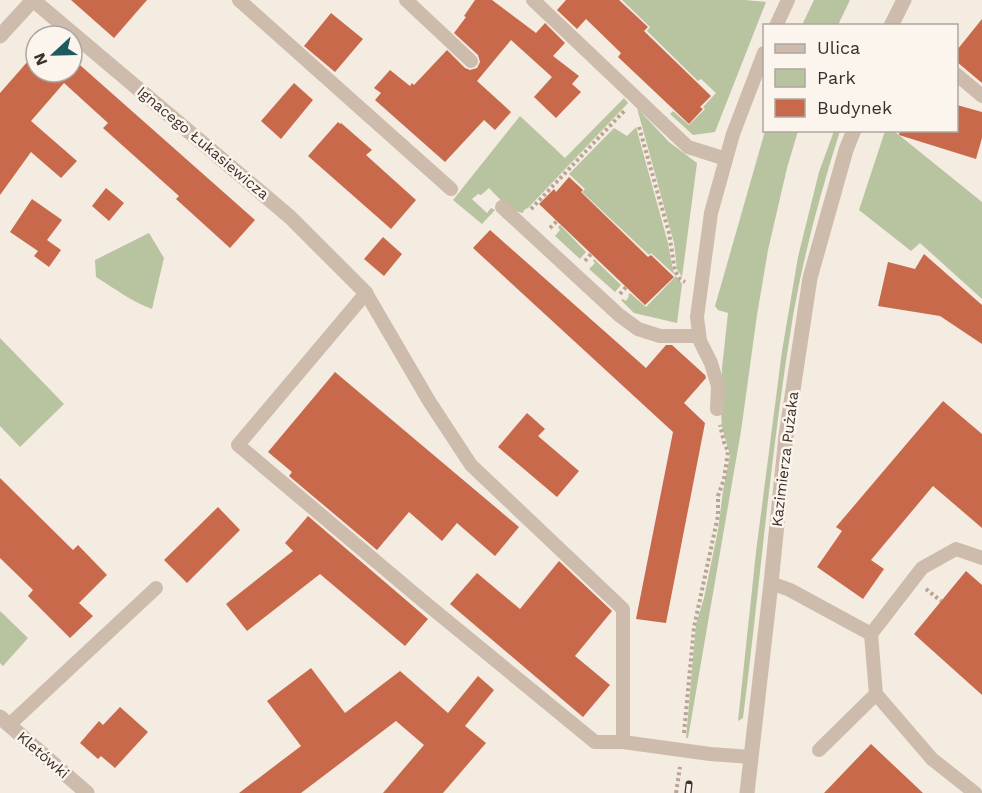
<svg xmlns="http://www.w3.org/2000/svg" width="982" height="793" font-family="'Work Sans',sans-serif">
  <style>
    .green { fill: #b8c4a0 }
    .building { fill: #c8694b }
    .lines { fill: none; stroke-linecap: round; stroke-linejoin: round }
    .path { stroke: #b9a596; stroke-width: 4; stroke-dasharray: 3 3; stroke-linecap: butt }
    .service { stroke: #cdbbac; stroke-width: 14 }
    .minor { stroke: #cdbbac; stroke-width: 15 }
    .tertiary { stroke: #cdbbac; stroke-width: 15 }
    .rail-casing { stroke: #3b302b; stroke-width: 7 }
    .rail { stroke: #fbf5ee; stroke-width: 4.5; stroke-dasharray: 14; stroke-linecap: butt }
    .labels { text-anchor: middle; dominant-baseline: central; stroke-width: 5; stroke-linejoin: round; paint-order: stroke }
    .street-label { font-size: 15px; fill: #3b302b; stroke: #fbf5ee }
  </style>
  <rect width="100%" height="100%" fill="#f4ebe1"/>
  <path class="green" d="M622,0H745L766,2L715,132L693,135L670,114L673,111L689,125L705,109L703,107L716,93L701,79L698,81L647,31L650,27Z
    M814,0H850L838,25H802Z
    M624,98L628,103L528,208L524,210L523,213C509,211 499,198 489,188L481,195L478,194L472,199L487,213L491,208L495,210L482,224L453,200L520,116L565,158Z
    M637,108L669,142L697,163L682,277L677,269L674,243Z
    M636,127L668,243L673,270L675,275L651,253L649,255L582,192L585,189L569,174L614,128L627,136Z
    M765,131H798L787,168L768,250L757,315L741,431L688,738H686L696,624L704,598L718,530L723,491L730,455L722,427L721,413L722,397V368L728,313L718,310L715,306Z
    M834,131H840C821,191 804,253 793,316C771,449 760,584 743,718L738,721L756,552L782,351L798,257L819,172Z
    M885,131H894L982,202V299L920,243L911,251L859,210Z
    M560,225L586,252L580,259L555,236L560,230L558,227Z
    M149,233L164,258L152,309C132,302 114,288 96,277L95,260Z
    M594,259L621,285L615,292L589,269L595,263L593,261Z
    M676,276L682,284L677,323L634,313L621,300L623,299L626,301L629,296L628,295L630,293L646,307Z
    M0,338L64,404L20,447L0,426Z
    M0,611L28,638L3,666L0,663Z"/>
  <path class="building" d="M71,0H147L114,38Z
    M475,0H492L536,33L545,23L565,43L553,56L579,76L572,84L581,92L556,118L534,97L552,77L511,40L477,81L511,112L495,130L484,120L445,162L375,100L381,93L374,88L390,70L410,86L412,83L414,85L447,50L465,68L470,70L477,68L480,62L478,55L454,33L466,17L464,16Z
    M566,0H619L648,27L644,31L711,96L700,107L703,109L689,124L618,57L621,53L586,19L577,29L557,10Z
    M331,13L363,39L335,72L304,46Z
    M982,19V83L957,62V50Z
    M36,52V72H72V58L255,220L230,248L176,199L179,196L103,128L108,123L64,83L31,121L77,161L61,178L31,152L0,195V93Z
    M294,83L313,100L281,139L261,121Z
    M957,105L982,112V138L976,159L899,135L900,130H957Z
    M338,122L340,124L341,123L372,150L366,155L416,200L391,229L308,156Z
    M569,177L583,190L581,192L648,257L651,255L674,277L645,305L539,204L554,189L556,192Z
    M106,188L124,203L109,221L92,206Z
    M32,199L62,220L47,240L61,250L49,267L34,256L38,251L10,232Z
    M490,230L646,368L666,345H672L705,375L706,378L684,403L705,423L666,623L636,619L673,432L473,248Z
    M383,237L402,254L384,276L364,259Z
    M924,254L982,305V344L940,316L878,306L888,262L915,269Z
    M335,372L519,527L495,556L457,523L442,541L409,512L377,550L289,476L292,472L268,452Z
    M943,401L982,434V528L933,486L871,560L884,569L863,599L817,567L842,531L836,527Z
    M527,413L545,429L538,436L579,471L557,497L498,447Z
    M0,478L73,550L78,545L107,575L79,603L93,616L70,638L28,596L33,590L0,558Z
    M218,507L240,530L187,583L164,560Z
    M308,516L428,619L405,646L320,574L247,631L226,604L293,551L285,543Z
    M559,561L612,611L575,656L610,685L583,717L450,604L477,573L520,609Z
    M966,571L982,585V695L914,634Z
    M311,668L345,713L400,671L448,713L478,676L494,690L465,726L486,743L443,793H383L424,745L396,721L301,793H239L301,746L267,701Z
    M120,707L148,732L115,768L101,756L98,759L80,743L99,721L103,725Z
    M871,744L923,793H824Z"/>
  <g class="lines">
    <path class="path" d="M639,127L669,233L675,271L680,279L685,282
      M531,209L625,110
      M550,228L557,221
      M585,261L591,254
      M620,294L626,287
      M926,589L941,601
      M684,733L694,627L718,516V496L724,479L728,452L724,442L720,425
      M676,793L680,767"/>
    <path class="service" d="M239,0L451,189
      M406,0L471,61
      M533,0L688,147L726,159
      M776,26L788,0
      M956,74L982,96
      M502,207L619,315L638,329L660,336H699
      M717,409L718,386L711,363L700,341L697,317L711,213L733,134L764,53
      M771,583L790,590L871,634
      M9,725L156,588
      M623,742V609L471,465L429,401L366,293L238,445L423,601L595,742H623L710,754L751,757
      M819,750L876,694
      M975,793L932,759L876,694L871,634L922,568L956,549L982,558"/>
    <path class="minor" d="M33,0L290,217L366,293"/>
    <path class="tertiary" d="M891,26L904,0
      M0,36L33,0
      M0,717L87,793
      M747,793L771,583L786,436L810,278L846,150L854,130"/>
    <g class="rail-casing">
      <path id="rail" d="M688,793L689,784"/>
    </g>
    <use href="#rail" class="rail"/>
  </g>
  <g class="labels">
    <g class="street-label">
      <text transform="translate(203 143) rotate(40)">Ignacego Łukasiewicza</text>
      <text transform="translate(785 459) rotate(-83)">Kazimierza Pużaka</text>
      <text transform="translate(43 755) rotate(41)">Kletówki</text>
    </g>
  </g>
  <rect x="763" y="24" width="195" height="108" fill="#fbf5ee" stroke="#aea6a0" stroke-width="1.5"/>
  <rect x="775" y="44" width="30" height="9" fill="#cdbbac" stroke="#aea6a0" stroke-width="1.5"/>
  <text x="817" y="54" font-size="18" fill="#3b302b">Ulica</text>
  <rect x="775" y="69" width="30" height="18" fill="#b8c4a0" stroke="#aea6a0" stroke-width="1.5"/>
  <text x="817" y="84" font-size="18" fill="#3b302b">Park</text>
  <rect x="775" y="99" width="30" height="18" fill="#c8694b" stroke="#aea6a0" stroke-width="1.5"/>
  <text x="817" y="114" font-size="18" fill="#3b302b">Budynek</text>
  <g transform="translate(54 54) rotate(248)"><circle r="28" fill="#fbf5ee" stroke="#aea6a0" stroke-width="1.5"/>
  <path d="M0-4.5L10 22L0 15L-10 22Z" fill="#1f5a5e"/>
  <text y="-9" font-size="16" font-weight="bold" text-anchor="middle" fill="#3b302b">N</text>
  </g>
</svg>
